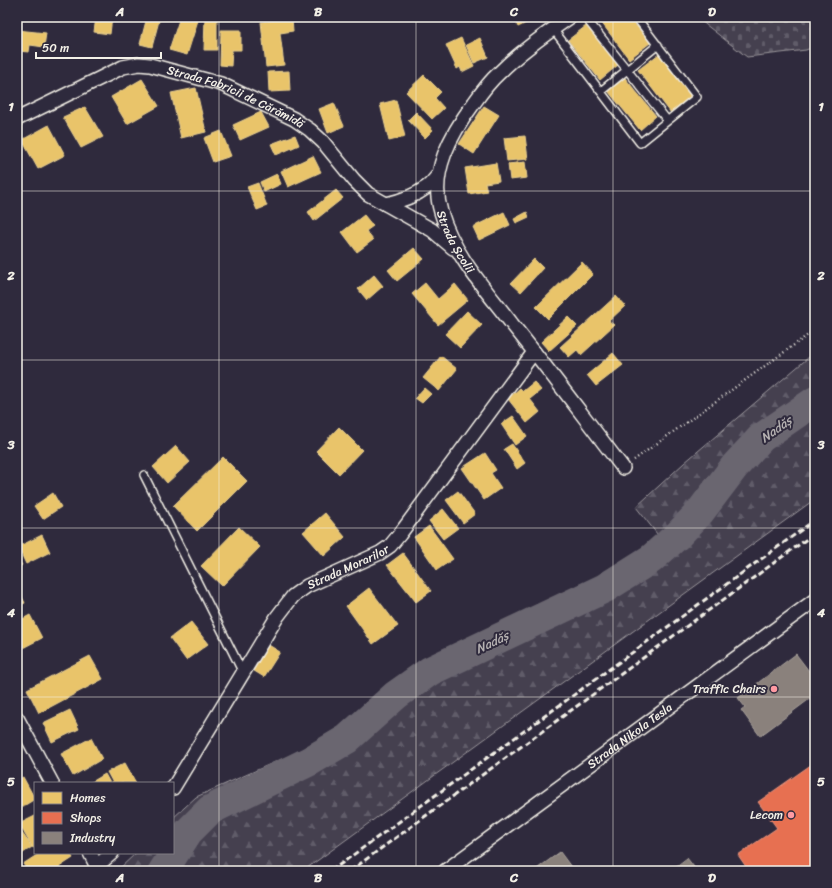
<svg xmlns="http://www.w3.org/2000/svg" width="832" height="888" font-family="Sriracha,sans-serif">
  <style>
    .forest { fill: url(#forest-firs); stroke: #9c989c }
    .cemetery { fill: url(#cemetery-stones); stroke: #9c989c }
    .homes { fill: #e9c46a; stroke: #ecd290 }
    .shops { fill: #e76f51; stroke: #eb967e }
    .industry { fill: #8a817c; stroke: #aaa39c }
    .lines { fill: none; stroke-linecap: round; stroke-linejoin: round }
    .river { stroke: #6a6670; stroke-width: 30 }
    .service-casing { stroke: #f4f1e8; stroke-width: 10 }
    .minor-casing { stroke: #f4f1e8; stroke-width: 16 }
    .path { stroke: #f4f1e8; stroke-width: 2.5; stroke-dasharray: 1 3; stroke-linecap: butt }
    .service { stroke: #2f2a3d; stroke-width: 7 }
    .minor { stroke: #2f2a3d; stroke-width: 13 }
    .rail { stroke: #f4f1e8; stroke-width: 3; stroke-dasharray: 6 3; stroke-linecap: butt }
    .grid { fill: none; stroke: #f4f1e8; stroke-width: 1; stroke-opacity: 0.55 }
    .poi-dot { fill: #ff9aa2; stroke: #2f2a3d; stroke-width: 1.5 }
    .labels { text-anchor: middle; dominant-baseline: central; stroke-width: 4; stroke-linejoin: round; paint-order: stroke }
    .street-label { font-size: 12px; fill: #f4f1e8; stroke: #2f2a3d }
    .poi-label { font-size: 12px; fill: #f4f1e8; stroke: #2f2a3d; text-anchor: end }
    .water-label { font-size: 13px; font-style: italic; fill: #b6b2b2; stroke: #2f2a3d }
    .neatline { fill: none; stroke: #f4f1e8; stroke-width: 1.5 }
    .grid-label { font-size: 13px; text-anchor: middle; font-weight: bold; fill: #f4f1e8 }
  </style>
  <defs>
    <pattern id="forest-firs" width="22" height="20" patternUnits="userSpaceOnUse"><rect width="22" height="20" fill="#454050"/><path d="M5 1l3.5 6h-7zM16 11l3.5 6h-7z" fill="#605c69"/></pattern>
    <pattern id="cemetery-stones" width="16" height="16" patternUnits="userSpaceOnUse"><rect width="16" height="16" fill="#454050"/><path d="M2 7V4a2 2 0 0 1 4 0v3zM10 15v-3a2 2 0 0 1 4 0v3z" fill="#605c69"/></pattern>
  </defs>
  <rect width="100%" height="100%" fill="#2f2a3d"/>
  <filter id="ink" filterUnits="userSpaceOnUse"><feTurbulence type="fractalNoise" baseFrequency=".025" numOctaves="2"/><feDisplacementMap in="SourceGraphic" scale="8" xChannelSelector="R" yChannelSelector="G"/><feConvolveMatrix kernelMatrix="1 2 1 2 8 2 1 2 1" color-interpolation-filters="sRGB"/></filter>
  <g filter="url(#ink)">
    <path class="forest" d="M815,352V499L303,871H120L119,869L136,853H173V818L196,797L336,735L407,678L457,645L608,575L632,561L661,539L636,507L684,463Z"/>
    <path class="cemetery" d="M696,17H815V46L806,50L747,57Z"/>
    <path class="homes" d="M96,17H112L110,34L94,32Z
      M147,17H160L152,47L140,44Z
      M180,17H199L187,55L169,50Z
      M205,17H217V50H204Z
      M513,17H538L518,27Z
      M600,17H629L650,43L629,59L598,18Z
      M292,18L293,31L280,33L284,65L266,67L261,22Z
      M586,26L618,65L600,80L568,40Z
      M17,30L46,33L44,47L30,45L29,52L17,51Z
      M221,30H241V50H232L231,66L220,65Z
      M461,38L474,66L462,72L460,67L457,69L446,45Z
      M480,38L488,57L474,63L466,45Z
      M659,54L692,97L671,113L638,70Z
      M289,71L290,91L269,92L268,72Z
      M424,75L441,92L435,98L444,108L432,119L406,92Z
      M625,78L656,116L640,130L608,91Z
      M142,79L159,106L127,124L111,97Z
      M196,88L206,132L181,138L171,93Z
      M396,100L405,137L389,141L380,104Z
      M334,103L344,126L328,133L319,109Z
      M484,106L499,115L474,154L459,144Z
      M85,107L103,137L81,148L63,117Z
      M261,112L269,127L240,140L233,125Z
      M416,112L433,130L425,138L408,120Z
      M49,125L65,155L38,169L22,140Z
      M221,131L231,156L213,162L204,138Z
      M295,135L299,145L276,155L271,144Z
      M525,136L528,159L507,161L504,138Z
      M313,156L321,172L288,187L281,171Z
      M525,162L527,178L510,180L508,164Z
      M496,163L499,181L485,183L487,191L469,194L465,168Z
      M277,174L281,184L264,192L260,182Z
      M258,183L267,206L257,210L247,187Z
      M336,190L343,198L314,221L308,212Z
      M504,212L510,225L479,240L473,227Z
      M527,212L529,217L516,223L514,219Z
      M364,215L373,226L366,231L373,240L357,252L342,232Z
      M414,248L424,259L397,281L388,270Z
      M534,259L543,268L521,292L511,283Z
      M582,262L593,274L548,319L536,307Z
      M374,275L383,286L367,300L358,289Z
      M425,283L438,299L455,284L468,300L438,325L412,294Z
      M616,296L625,306L609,321L614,325L581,355L577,350L569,357L560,347Z
      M467,311L482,325L460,348L445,334Z
      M568,317L577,326L549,351L541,342Z
      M613,353L623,365L596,386L587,375Z
      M441,356L457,369L439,391L423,378Z
      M534,382L541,390L530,399L540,412L527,423L508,399L520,388L523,391Z
      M424,388L431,394L422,403L415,398Z
      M513,416L527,436L515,445L501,424Z
      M339,427L362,450L339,474L316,451Z
      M512,444L525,463L517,469L504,449Z
      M176,446L190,462L167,483L153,467Z
      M485,453L496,470L491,473L501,488L484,500L462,468Z
      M223,457L247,481L197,531L173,506Z
      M458,491L475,514L463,523L446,500Z
      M53,493L61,507L43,519L34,506Z
      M443,509L458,528L443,539L429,521Z
      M325,513L345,537L324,556L303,532Z
      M429,526L453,559L437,570L414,537Z
      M239,527L260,547L222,586L201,566Z
      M42,535L50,552L26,564L18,547Z
      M403,553L431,591L416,602L387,565Z
      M17,558L22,565L17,569Z
      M17,587L25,603L17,606Z
      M369,588L398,626L373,644L346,606Z
      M30,615L42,638L17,651V622Z
      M191,622L208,644L186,660L170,638Z
      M267,644L280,652L264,677L251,669Z
      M90,656L103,679L39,713L27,689Z
      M70,710L79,729L52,742L43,723Z
      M91,738L102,759L73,776L61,754Z
      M125,763L136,783H113L107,772Z
      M105,774L110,783H90Z
      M23,777L35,799L17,810V780Z
      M35,816V847L33,848L19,824Z
      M19,829L32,847L17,857V831Z
      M40,853H70L73,858L53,871H28L23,864Z"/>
    <path class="shops" d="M815,762V871H749L738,855L777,828L758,802Z"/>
    <path class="industry" d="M796,654L815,679L811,682L815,688V695L760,736L741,710L745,707L738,698Z
      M560,852L574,871H534Z
      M687,858L697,871H670Z"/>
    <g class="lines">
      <path class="river" d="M163,871L188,832L210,810L310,761L347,739L396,695L430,671L605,588L651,559L678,535L700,512L735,466L761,438L815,401"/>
      <g class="service-casing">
        <path id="service" d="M585,17L667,120
          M553,29L640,143L697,97L636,17
          M601,91L658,45
          M144,475L243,673"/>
      </g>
      <g class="minor-casing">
        <g id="minor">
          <path id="s1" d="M570,17C546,34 520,52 499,73C489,82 481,93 474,103C451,134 429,173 441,212C453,254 486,290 512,324C550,371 586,420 623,468"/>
          <path id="s2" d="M17,119L123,67L139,64L150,65L221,84L294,119L310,130L323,142L354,180L368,194L432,230L453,248"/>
          <path d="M386,204C401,201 415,196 427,187C431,184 435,179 438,175"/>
          <path d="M17,718L52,783"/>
          <path id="s3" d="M173,788L277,617L293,596L307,586L380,553L390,546L400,534L534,352"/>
          <path d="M90,853L99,871"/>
          <path d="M97,866L112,853"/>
          <path id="s4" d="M445,871L815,600"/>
        </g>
      </g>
      <path class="path" d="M634,460L815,330"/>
      <use href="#service" class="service"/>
      <use href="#minor" class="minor"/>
      <path class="rail" d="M331,871L815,520
        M350,871L815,533"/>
    </g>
  </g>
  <path class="grid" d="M219,17V871M416,17V871M613,17V871M17,191H815M17,360H815M17,528H815M17,697H815"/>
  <g class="poi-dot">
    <circle cx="774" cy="689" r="4"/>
    <circle cx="791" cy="815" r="4"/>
  </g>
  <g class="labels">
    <g class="street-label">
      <text stroke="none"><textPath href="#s2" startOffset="237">Strada Fabricii de Cărămidă</textPath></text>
      <text stroke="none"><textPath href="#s1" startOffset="281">Strada Școlii</textPath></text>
      <text stroke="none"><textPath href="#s3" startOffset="289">Strada Morarilor</textPath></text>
      <text stroke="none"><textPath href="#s4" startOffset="229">Strada Nikola Tesla</textPath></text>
    </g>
    <g class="poi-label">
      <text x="766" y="689">Traffic Chairs</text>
      <text x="783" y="815">Lecom</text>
    </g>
    <g class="water-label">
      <text transform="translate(776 429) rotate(-36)">Nadăș</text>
      <text transform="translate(492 642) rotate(-26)">Nadăș</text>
    </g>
  </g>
  <rect width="832" height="888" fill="none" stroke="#2f2a3d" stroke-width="44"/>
  <rect x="34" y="782" width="140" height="72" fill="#2f2a3d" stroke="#7e7a81"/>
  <rect x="42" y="792" width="20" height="12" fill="#e9c46a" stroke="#7e7a81"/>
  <text x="70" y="802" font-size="12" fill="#f4f1e8">Homes</text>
  <rect x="42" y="812" width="20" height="12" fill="#e76f51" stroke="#7e7a81"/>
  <text x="70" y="822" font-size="12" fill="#f4f1e8">Shops</text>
  <rect x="42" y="832" width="20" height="12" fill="#8a817c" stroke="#7e7a81"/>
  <text x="70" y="842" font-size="12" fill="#f4f1e8">Industry</text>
  <path d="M36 52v6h125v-6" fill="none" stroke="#f4f1e8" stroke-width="2"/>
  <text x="42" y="52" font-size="12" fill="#f4f1e8" stroke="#2f2a3d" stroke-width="3" paint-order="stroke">50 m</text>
  <rect x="22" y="22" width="788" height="844" class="neatline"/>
  <g class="grid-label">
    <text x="120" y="16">A</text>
    <text x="318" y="16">B</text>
    <text x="514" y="16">C</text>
    <text x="712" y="16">D</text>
    <text x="11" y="111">1</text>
    <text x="821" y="111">1</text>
    <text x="11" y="280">2</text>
    <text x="821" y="280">2</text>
    <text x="11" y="449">3</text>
    <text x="821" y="449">3</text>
    <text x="11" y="617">4</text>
    <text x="821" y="617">4</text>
    <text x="11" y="786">5</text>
    <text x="821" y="786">5</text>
    <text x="120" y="882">A</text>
    <text x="318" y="882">B</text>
    <text x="514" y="882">C</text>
    <text x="712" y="882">D</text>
  </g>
</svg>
